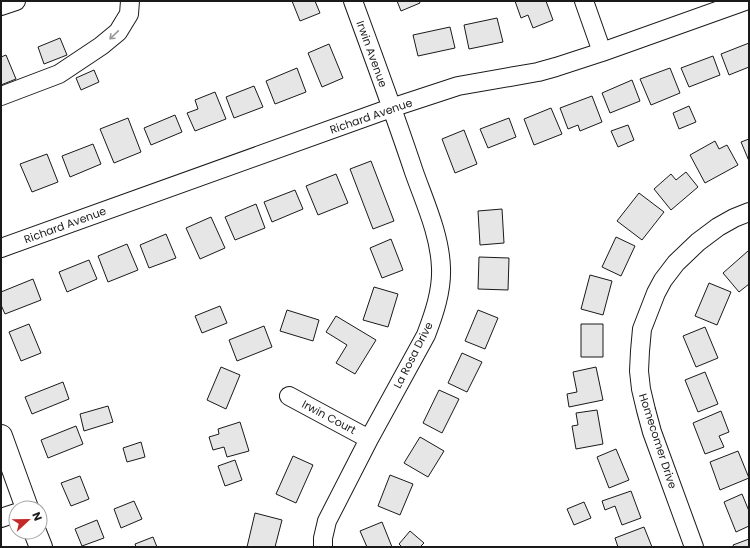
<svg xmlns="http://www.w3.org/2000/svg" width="750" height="548" font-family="Poppins,sans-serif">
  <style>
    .building { fill: #e6e6e6; stroke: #1a1a1a }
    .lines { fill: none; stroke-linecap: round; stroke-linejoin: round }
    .minor-casing { stroke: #1a1a1a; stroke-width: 20 }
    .major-casing { stroke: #1a1a1a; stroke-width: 24 }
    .minor { stroke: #fff; stroke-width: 18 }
    .major { stroke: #fff; stroke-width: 22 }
    .oneway { stroke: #989898 }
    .labels { text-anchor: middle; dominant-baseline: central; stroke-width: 3; stroke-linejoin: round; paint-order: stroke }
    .street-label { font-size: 11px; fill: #1a1a1a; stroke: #fff }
  </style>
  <rect width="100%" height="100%" fill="#fff"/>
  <path class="building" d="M292,1H315L320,13L300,21Z
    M397,1H419L420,3L401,11Z
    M515,1H546L553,20L533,28L528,15L521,18Z
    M497,18L503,42L469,49L464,25Z
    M450,27L455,48L418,56L413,35Z
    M60,38L67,55L44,64L38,47Z
    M749,43V67L729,75L721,54Z
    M329,44L343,78L322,87L308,53Z
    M6,55L16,79L1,85V57Z
    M713,56L720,75L689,87L681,68Z
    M297,68L306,92L275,104L266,81Z
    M670,68L680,93L651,105L640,79Z
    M94,70L99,82L81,90L76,78Z
    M632,80L640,101L610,113L602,93Z
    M254,86L263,107L234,118L226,97Z
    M215,92L226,119L195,131L187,113L198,109L195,100Z
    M592,96L602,122L580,131L578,125L568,129L560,108Z
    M689,106L696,122L679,129L673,113Z
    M551,108L562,134L534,145L524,119Z
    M175,115L182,132L151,145L144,128Z
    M128,118L141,152L114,163L100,129Z
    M509,118L516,137L488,148L480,129Z
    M628,125L634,140L618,147L611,131Z
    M464,130L477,164L455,173L442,139Z
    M749,139V161L741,142Z
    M715,141L719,149L727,145L738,165L705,183L690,155Z
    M93,144L101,164L70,177L62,156Z
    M47,154L58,182L32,192L20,164Z
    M371,161L394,221L373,229L350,169Z
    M686,172L698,187L671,210L654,189L671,174L676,180Z
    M336,174L348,203L318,215L306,186Z
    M295,190L303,209L272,222L264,202Z
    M639,193L664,212L642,240L617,221Z
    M256,204L265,228L235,240L225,217Z
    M502,209L504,243L480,245L478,211Z
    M211,217L225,248L200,259L186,228Z
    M166,234L176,258L149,268L140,245Z
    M616,237L635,246L621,276L602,267Z
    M391,239L403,270L382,278L370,248Z
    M127,244L138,270L108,282L98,256Z
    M748,251L749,252V284L739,292L723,273Z
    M479,257L509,258L508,290L478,289Z
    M89,260L97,279L67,292L59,272Z
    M590,275L612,281L603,315L581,309Z
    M33,279L41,300L5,314L1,305V292Z
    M709,283L731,292L717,325L695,316Z
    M374,287L398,294L388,327L363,320Z
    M220,306L227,323L202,333L195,316Z
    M287,310L319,320L313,341L280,331Z
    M478,310L498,318L485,349L465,341Z
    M336,316L376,340L355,374L336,363L347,345L326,332Z
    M29,324L41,353L21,361L9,332Z
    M581,324H603V357H581Z
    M264,326L272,347L237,361L229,340Z
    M705,327L718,358L696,367L683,336Z
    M462,353L482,362L467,392L448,383Z
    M221,367L240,375L226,409L207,400Z
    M596,367L603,400L569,407L567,394L577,392L573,372Z
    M705,372L718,404L698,412L685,380Z
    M63,382L69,399L32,414L25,397Z
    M439,390L459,399L442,433L423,423Z
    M108,406L113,422L84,431L80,414Z
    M597,410L603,444L576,449L572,426L578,425L576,413Z
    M721,411L729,432L719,436L724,447L705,454L693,423Z
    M240,422L249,451L227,457L224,447L213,450L209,437L219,434L218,429Z
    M76,426L83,444L48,458L41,440Z
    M420,437L444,451L428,477L404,463Z
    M141,442L145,457L127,462L123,448Z
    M616,449L629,480L609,488L597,457Z
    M738,451L749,478L720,490L710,462Z
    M293,456L313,465L296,503L276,494Z
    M235,460L242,480L225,486L218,466Z
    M390,475L413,484L400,515L378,506Z
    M80,476L89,499L71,506L61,483Z
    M631,491L641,518L622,525L615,506L605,510L602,501Z
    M742,494L749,511V526L736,532L724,502Z
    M134,501L142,519L121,528L114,509Z
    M584,502L591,518L574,525L567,509Z
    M255,513L282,520L275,547H247Z
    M97,520L104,538L82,546L75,529Z
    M382,522L392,547H367L360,531Z
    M644,527L652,547H618L615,538Z
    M410,531L424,543L420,547H402L399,544Z
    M153,537L157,547H136L135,544Z
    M749,539V547H734L733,545Z"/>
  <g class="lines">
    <g class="minor-casing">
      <path id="minor" d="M584,1L602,52
        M1,6L16,1
        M1,96L59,74L101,46L118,32L129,14L130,1
        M1,248L391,108L458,86L538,72L556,67L602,52L745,1
        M289,396L369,439
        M1,518L16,513
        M323,547V538L327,521L369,439L426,335C434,314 442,291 441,268C440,235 425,203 414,172C395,115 374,58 353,1
        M694,547L652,432L646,410L641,389L639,371L640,351L642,329L656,293L663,280L676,263L698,242L718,227L734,218L749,212"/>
    </g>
    <g class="major-casing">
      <path id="major" d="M1,436L27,508
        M35,532L41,547"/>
    </g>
    <use href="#minor" class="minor"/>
    <use href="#major" class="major"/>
  </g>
  <defs><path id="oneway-shaft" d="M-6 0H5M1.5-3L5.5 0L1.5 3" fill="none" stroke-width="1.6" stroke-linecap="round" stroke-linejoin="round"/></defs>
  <use class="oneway" href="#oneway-shaft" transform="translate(114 35) rotate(136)"/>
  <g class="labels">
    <g class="street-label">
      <text transform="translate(372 54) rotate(70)">Irwin Avenue</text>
      <text transform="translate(371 116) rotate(-19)">Richard Avenue</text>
      <text transform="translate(65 225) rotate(-20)">Richard Avenue</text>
      <text transform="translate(413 355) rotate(-63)">La Rosa Drive</text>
      <text transform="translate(329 417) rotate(28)">Irwin Court</text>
      <text transform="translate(658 441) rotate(72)">Homecomer Drive</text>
    </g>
  </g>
  <rect width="750" height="548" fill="none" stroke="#1a1a1a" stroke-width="4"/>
  <g transform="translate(28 520) rotate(68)"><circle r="19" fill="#ffffff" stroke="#a3a3a3"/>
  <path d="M0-3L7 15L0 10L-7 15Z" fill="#c62828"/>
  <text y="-6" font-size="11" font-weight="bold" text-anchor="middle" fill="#1a1a1a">N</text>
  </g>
</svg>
